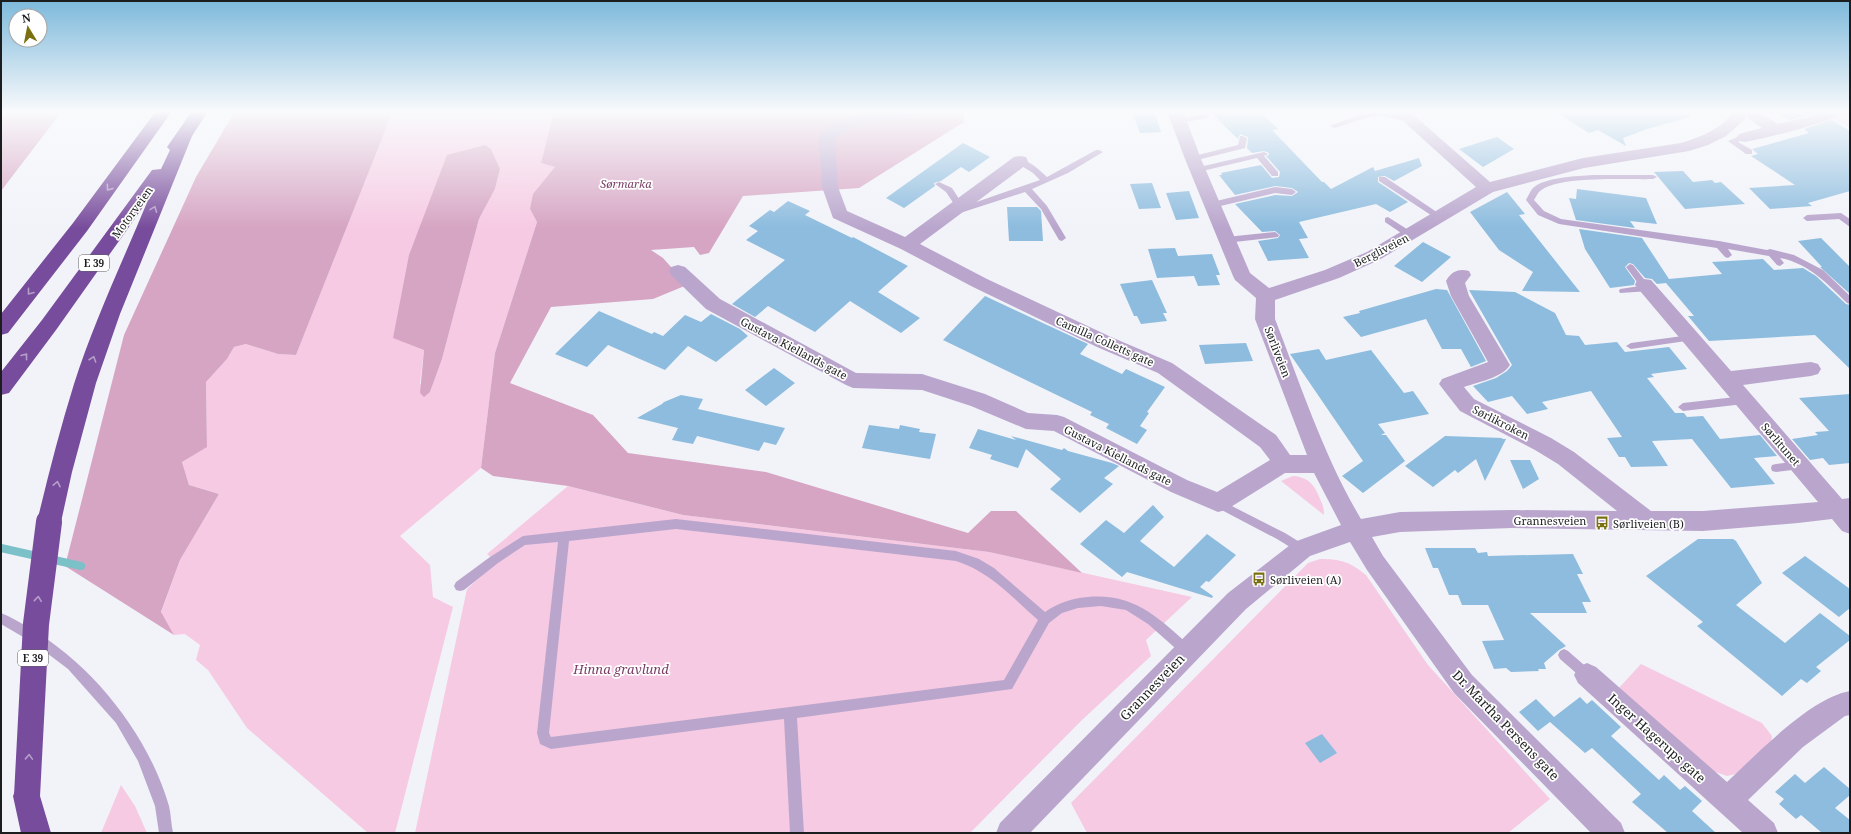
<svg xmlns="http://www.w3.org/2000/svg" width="1851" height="834" font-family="'Noto Serif',serif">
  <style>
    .green { fill: #f6cae3; fill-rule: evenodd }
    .forest { fill: #d6a5c3 }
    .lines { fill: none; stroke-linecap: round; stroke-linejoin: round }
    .stream { stroke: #7cc0c8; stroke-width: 8 }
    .building { fill: #8dbcde }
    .lane { fill: #baa6cd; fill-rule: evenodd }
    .street { fill: #baa6cd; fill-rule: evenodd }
    .highway { fill: #784c9c; fill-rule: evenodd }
    .highway-bridge { stroke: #784c9c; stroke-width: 26 }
    .oneway { stroke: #b59dc9 }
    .labels { text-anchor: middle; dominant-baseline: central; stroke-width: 3.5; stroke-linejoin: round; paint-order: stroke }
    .shield { fill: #fff; stroke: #606162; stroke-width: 1 }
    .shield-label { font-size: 10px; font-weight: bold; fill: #1c1d1f }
    .park-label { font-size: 11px; font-style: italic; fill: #7b3e66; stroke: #fff }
    .street-label { font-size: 11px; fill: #1c1d1f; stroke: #fff }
    .poi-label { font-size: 11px; fill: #1c1d1f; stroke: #fff; text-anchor: start }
    .near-park-label { font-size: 13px; font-style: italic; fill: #7b3e66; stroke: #fff }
    .near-street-label { font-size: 13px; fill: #1c1d1f; stroke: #fff }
  </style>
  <rect width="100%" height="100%" fill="#f1f3f9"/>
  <path class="green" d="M393,111H474L481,114L487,111H554L541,163L555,167L530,209L537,222L495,353L481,468L400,536L430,565L433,597L453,607L395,833H368L247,728L208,670L196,660L200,645L185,634L174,635L161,613L180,560L219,494L189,485L182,462L207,446L206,382L227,359L234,347L246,344L278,354L296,355ZM491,149L500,169L495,189L479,219L442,359L430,392L420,384L424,350Z
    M1834,111H1844L1850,114V128L1833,118Z
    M1293,476C1309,477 1315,486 1320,499C1323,505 1324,509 1324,515L1281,481Z
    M568,486L683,515L989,552L1192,597L1146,640L1151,656L1081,721L970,833H415L467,589L496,562L487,554Z
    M1320,559C1341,559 1350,562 1366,575L1428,665L1550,799L1508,833H1087L1071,803L1308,563Z
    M1641,664L1762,723L1772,736L1771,745L1740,773L1727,776L1710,770L1617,690Z
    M121,785L135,806L147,833H101Z"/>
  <path class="forest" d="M1,111H62L1,191Z
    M235,111H393L296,355L278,354L246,344L234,347L227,359L206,382L207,447L182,462L189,485L219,494L180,560L161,612L174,635L65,566L124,335L196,177Z
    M554,111H963L964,122L859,188L743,196L709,253L700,255L694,247L651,250L663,258L687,285L653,299L551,307L510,383L593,415L628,453L766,472L968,533L991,511H1016L1082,573L989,552L683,515L568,486L493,476L481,468L495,353L537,222L530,209L533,194L555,167L541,163Z
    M485,145L491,149L500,169L495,189L479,219L442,359L430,392L424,397L420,393L424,350L393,338L409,255L447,155Z"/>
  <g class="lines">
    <path class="stream" d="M1,548L81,566"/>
  </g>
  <path class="building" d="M1132,111H1154L1161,132L1140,133Z
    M1209,111H1259L1278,129L1272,130L1322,182H1324L1331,189L1373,167L1375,171L1419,158L1422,166L1394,181L1385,176L1378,177V182L1408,202L1390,212L1376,204L1299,222L1308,238L1299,239L1309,258L1268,261L1258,241L1278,238L1280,235L1275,231L1262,232L1235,204L1275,195L1292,196L1298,192L1292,188L1275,186L1235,195L1219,175H1222L1221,173L1261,165L1272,178L1279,177L1280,172L1266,156L1269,155V153L1264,151L1252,153L1247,148L1248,137L1240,134L1238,139Z
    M1554,111H1689L1690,117L1647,129L1623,138L1626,146L1598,130L1589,133Z
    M1774,111H1816L1817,112L1812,115L1789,120Z
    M1832,120L1850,131V191L1808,203L1812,206L1770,209L1749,188L1795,185L1751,156L1758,154L1752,149L1809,133L1804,129Z
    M1497,137L1514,149L1483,167L1459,149Z
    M963,143L990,157L969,172L961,167L941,181L934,183L935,186L904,208L886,198Z
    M1683,171L1693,182L1712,180L1715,183L1721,182L1745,204L1685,209L1654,172Z
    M1152,183L1161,208L1139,209L1130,184Z
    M1577,189L1646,198L1657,224L1630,221L1635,228L1576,220L1569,198L1576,199Z
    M1189,191L1199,218L1176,220L1166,193Z
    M1507,192L1525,214L1519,215L1580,292L1522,291L1533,272L1499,250L1470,212Z
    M788,201L810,211L805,215L852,238L853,237L908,266L878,292L920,318L901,333L850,301L815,332L768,306L755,317L732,304L785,260L746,240L758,231L749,226L770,210L774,212Z
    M1007,207H1037L1041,211L1043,241H1009Z
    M1579,229L1642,238L1669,279L1722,274L1712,262L1763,259L1774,270L1803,268L1816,276L1846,304L1850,305V369L1815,335L1709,341L1688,316H1694L1666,283L1657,284L1652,279L1645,278L1633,264L1629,263L1625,267L1635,281L1634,285L1610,288L1585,249Z
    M1821,238L1850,267V294L1820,267H1822L1798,241Z
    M1423,242L1451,257L1422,282L1394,266Z
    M1175,248L1178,256L1212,254L1220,275H1216L1220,285L1198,286L1194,276L1157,278L1148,249Z
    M1152,280L1167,313H1163L1167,321L1141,324L1137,316H1134L1120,284Z
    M1436,289L1447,290L1486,361L1471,367L1461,349H1442L1426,319L1361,337L1343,317L1360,313L1359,311Z
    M1469,290L1515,292L1555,313L1566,335L1579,336L1585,345L1617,342L1625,352L1669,347L1687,369L1651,374L1654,377L1647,378L1675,413H1684L1687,417L1703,416L1720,439L1760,435L1777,456L1754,458L1775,484L1731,488L1692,439L1652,441L1668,466L1631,467L1625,457H1619L1607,438L1622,437L1591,391L1542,402L1548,409L1527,414L1512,396L1488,402L1473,386L1496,378L1507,371L1512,365Z
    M985,296L1088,344L1080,354L1122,374L1126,369L1165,387L1147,412L1149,413L1140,426L1147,430L1137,444L1106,428L1109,424L1090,415L1092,412L943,340Z
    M599,311L652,334L654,332L663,336L685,315L701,322L711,314L740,329L748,336L716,362L688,346L665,370L608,345L587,367L555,354Z
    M1246,343L1253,361L1205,364L1199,345Z
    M1319,349L1326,360L1371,350L1404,393L1413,391L1429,414L1378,424L1385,433L1381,435H1386L1405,461L1363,493L1342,476L1363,461L1290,354Z
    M774,368L795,383L766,406L745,390Z
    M1850,394V463L1829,465L1823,458L1810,460L1792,439L1818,435L1815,432L1829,431L1799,398Z
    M681,395L703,399L698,409L785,428L776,445L764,442L759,451L697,436L693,444L672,440L678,428L637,418L662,404L664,402Z
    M869,425L899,429L900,425L920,429L919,432L936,434L930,459L862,448Z
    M978,429L1016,440L1011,436L1062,450L1064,448L1068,451L1112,463L1119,466L1104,478L1113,484L1080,513L1050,489L1061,479L1026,449L1018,468L990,459L992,455L969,448Z
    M1445,436L1503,438L1501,439H1506L1485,481L1476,459L1458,473L1455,470L1433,487L1405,466Z
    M1510,460H1530L1539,479L1523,489Z
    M1153,505L1164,517L1140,541L1174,567L1207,534L1236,555L1209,582L1206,581L1200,587L1213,596L1212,598L1127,572L1122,577L1080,544L1106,520L1124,533Z
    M1698,539H1733L1736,541L1762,583L1736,605L1785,643L1820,613L1850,636V640L1816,667L1821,671L1807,683L1801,679L1782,696L1697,626L1703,622L1646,576Z
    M1425,548H1475L1478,553L1487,552L1488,556L1573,554L1583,574H1577L1591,602H1582L1587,613H1530L1566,646L1559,650L1544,663L1546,669H1538L1539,671L1511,672L1506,668L1494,669L1482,641L1504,640L1488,605H1462L1458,595H1449L1438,568H1433Z
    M1805,556L1850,589V608L1839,617L1782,573Z
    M1580,697L1587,704L1592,700L1621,727L1611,736L1659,780L1664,775L1680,790L1685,786L1702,801L1692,811L1716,833H1668L1632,802L1641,794L1592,748L1585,753L1550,722L1538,731L1519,712L1536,699L1554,717Z
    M1322,734L1337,753L1320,763L1305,743Z
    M1824,767L1850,789V795L1835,808L1850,820V833H1822L1801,815L1796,819L1779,804L1784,799L1775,792L1795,774L1805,783Z"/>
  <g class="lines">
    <path class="lane" d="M1374,112L1408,116L1412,118C1404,124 1390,116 1381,116C1364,116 1350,124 1334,128L1330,126L1354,117Z
      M1205,114L1209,116L1208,118L1179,123L1175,121L1179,119Z
      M1742,135H1748L1749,137L1738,142L1752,150V154H1746L1728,141Z
      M1240,136H1243L1247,138L1245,148L1193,161L1189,159L1190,157L1238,145Z
      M1096,150H1099L1103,152L1068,173L1032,189L1047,206L1066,238L1062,241L1059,240L1041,209L1025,192L957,214L953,211L961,207H956L946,192L935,184L939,182L952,188L963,205L962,207L1040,180L1033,173L1017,163V159C1027,158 1040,170 1047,177Z
      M1264,152L1268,154L1264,156L1278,172V176H1272L1257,158L1198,172L1194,170L1195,168Z
      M1593,175H1653L1657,177L1653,179C1629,180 1556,175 1539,192C1537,194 1536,197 1534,200L1544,211L1561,219L1719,241L1767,250L1770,249L1794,255L1823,270L1850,296V304L1847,303C1828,284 1808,263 1780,258L1784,263L1780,266L1777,265L1769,256L1728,249L1732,255L1728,258L1725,257L1717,248L1559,224L1538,215L1526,200C1528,196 1530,192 1532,189C1543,177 1577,176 1593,175Z
      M1379,177H1385L1444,217L1440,220L1437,219L1379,181Z
      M1275,187L1292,189L1296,192L1292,195L1275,193L1212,208L1208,205L1212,202Z
      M1841,213L1850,219V227L1839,219L1807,221L1803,218L1807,215Z
      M1388,217L1413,233V237H1407L1385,222V218Z
      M1275,232L1279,235L1278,237L1226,243L1222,240L1226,237Z
      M1630,264L1633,265L1647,283L1648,286L1650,287L1651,289L1650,291L1620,293L1619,291L1620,289L1640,286L1626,267Z
      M1690,335L1695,338L1693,340L1631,349L1626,346L1631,343Z
      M1744,396L1749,400L1744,404L1683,411L1678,407L1683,403Z
      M1800,461L1804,462L1805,465L1804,468L1800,469L1776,472L1772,471L1771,468L1772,465L1776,464Z
      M1218,499L1285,533L1306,546L1308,549L1306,552L1302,554L1298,552L1277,539L1214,506L1213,503L1214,500Z
      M676,519L956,551L979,559L994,568L1045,612C1058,603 1073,598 1088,597C1134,593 1159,618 1191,647L1193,651L1191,655L1187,656L1183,655L1148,624L1126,610L1101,606L1078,608L1062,613L1049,623L1012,689L797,718L804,833H790L784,719L551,749L540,744L537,733L558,542L525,545L498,563L464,590L460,591L456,590L454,586L456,582L490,557L523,536ZM676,529L956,561C989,571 1013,598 1038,620L1004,680L551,737L549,733L569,541Z
      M1,613C11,617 21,623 31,629C93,665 149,736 169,806C171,814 171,824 173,833H159L155,806L138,761L116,723L68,669L35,644L1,624Z
      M1564,649L1568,651L1591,671L1593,675L1591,679L1587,681L1583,679L1560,659L1558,655L1560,651Z"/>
    <path class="street" d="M885,111H922L920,114L914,116L860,124L848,128L835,139L838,187L847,211L905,237L1014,157L1020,156L1026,157L1028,161L1026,165L920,244L987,279L1111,337L1172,363L1276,435L1290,455H1307L1255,319L1256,298L1235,280L1233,276L1185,159L1167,111H1183L1201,159L1250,273L1269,288L1325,270L1367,252L1476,187L1392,111H1409L1490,182L1583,158L1681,143C1697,138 1726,128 1732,111H1748L1744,120L1726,136L1708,145L1689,151L1584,168L1493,192L1379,260L1339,278L1275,300V319C1301,386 1324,457 1361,519L1400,512L1512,510L1617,511L1558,464L1535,450L1460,411L1439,384L1442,379L1488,362L1451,296L1446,281C1451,272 1458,268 1469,271L1471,275L1465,283L1469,296L1510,365C1502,378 1478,382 1464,387L1474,399L1551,438L1574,452L1651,511H1703L1818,502L1635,285L1637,280L1644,279L1651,280L1731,371L1811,362L1818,364L1821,369L1818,374L1811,376L1743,385L1842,499L1850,498V534L1842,531L1832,519L1798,523L1703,531L1512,528L1400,532L1372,537L1383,556L1472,675L1621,823L1625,833H1591L1454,693L1367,570L1350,542L1310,556L1246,609L1030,833H996L1000,823L1228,593L1294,542L1341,525L1314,473H1285L1226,510L1218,512L1171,492L1054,431L1026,429L971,406L922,390L853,388L846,385L706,309L671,275L669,271L671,267L678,265L685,267L720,299L856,373L922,374L985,394L1028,413L1057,415L1064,417L1187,480L1217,492L1270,460L1260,447L1158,373L1097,347L973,287L901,249L833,218L822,187L819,138C834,116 861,115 885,111Z
      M1821,111H1837C1837,114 1837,114 1835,117C1830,122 1755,141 1745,142C1744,142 1740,141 1739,140L1737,137L1739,134L1762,128L1747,117L1749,114C1760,111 1769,119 1778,124L1813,116Z
      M1587,663L1596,667L1727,782C1757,754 1810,698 1850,691V715L1845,716L1803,747L1748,800L1774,823L1778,833H1743L1578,683L1574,675L1578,667Z"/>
    <path class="highway" d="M156,111H172L87,231L8,333L1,335V314L73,223Z
      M192,111H208L192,136L120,314L96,383L72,472L61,522L57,529L49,532L41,529L37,522C48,476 60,429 74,384C94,321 123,261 148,200L56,330L9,393L1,395V372L42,320L152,170L161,169L170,150L167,147Z
      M27,782L37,786L51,833H21L13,796L17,786Z"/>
    <path class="highway-bridge" d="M27,796L36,624L49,522"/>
  </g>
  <defs><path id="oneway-chevron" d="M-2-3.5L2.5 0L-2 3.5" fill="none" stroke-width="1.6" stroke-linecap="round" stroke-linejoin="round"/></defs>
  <g class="oneway">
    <use href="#oneway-chevron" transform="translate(109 188) rotate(126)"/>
    <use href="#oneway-chevron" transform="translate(154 209) rotate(-69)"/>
    <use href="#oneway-chevron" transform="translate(30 292) rotate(128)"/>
    <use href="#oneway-chevron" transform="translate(25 356) rotate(-52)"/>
    <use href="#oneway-chevron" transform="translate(93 359) rotate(-71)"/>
    <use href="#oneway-chevron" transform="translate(57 484) rotate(-78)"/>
    <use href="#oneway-chevron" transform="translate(38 599) rotate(-84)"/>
    <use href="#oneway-chevron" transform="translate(29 757) rotate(-88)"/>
  </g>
  <linearGradient id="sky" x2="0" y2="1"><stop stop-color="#7db9db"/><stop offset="0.49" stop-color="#f9fafc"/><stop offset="1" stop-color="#f9fafc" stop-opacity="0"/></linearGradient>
  <rect width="1851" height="228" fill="url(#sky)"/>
  <defs>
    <g id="bus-bare" transform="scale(1.08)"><path d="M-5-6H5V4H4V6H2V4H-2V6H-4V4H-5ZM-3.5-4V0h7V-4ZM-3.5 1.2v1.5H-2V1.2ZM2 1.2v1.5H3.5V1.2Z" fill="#7a700f" stroke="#fff" stroke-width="2.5" paint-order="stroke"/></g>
  </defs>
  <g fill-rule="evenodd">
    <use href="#bus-bare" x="1602" y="523"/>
    <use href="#bus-bare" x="1259" y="579"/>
  </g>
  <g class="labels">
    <g class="shield">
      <rect x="79" y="255" width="30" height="16" rx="3"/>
      <rect x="18" y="650" width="30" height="16" rx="3"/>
    </g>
    <g class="shield-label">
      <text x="94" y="263">E 39</text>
      <text x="33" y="658">E 39</text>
    </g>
    <g class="park-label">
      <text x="626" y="183">Sørmarka</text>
    </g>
    <g class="street-label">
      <text transform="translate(132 212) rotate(-54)">Motorveien</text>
      <text transform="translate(1381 250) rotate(-27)">Bergliveien</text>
      <text transform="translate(1105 341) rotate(24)">Camilla Colletts gate</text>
      <text transform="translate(794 348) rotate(28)">Gustava Kiellands gate</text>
      <text transform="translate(1278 352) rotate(69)">Sørliveien</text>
      <text transform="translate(1501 422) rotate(27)">Sørlikroken</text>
      <text transform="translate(1781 444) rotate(49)">Sørlitunet</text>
      <text transform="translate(1118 455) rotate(27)">Gustava Kiellands gate</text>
      <text x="1550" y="520">Grannesveien</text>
    </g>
    <g class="poi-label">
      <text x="1613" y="523">Sørliveien (B)</text>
      <text x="1270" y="579">Sørliveien (A)</text>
    </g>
    <g class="near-park-label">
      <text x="621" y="669">Hinna gravlund</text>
    </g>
    <g class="near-street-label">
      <text transform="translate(1152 687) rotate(-46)">Grannesveien</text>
      <text transform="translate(1506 725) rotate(46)">Dr. Martha Persens gate</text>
      <text transform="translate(1657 738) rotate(42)">Inger Hagerups gate</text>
    </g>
  </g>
  <rect width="1851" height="834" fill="none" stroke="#1c1d1f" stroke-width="4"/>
  <g transform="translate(28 28) rotate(350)"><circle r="19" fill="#ffffff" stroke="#a4a5a5"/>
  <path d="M0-3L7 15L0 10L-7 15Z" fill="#7a700f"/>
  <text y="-6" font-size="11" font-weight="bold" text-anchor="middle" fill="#1c1d1f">N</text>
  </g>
</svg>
